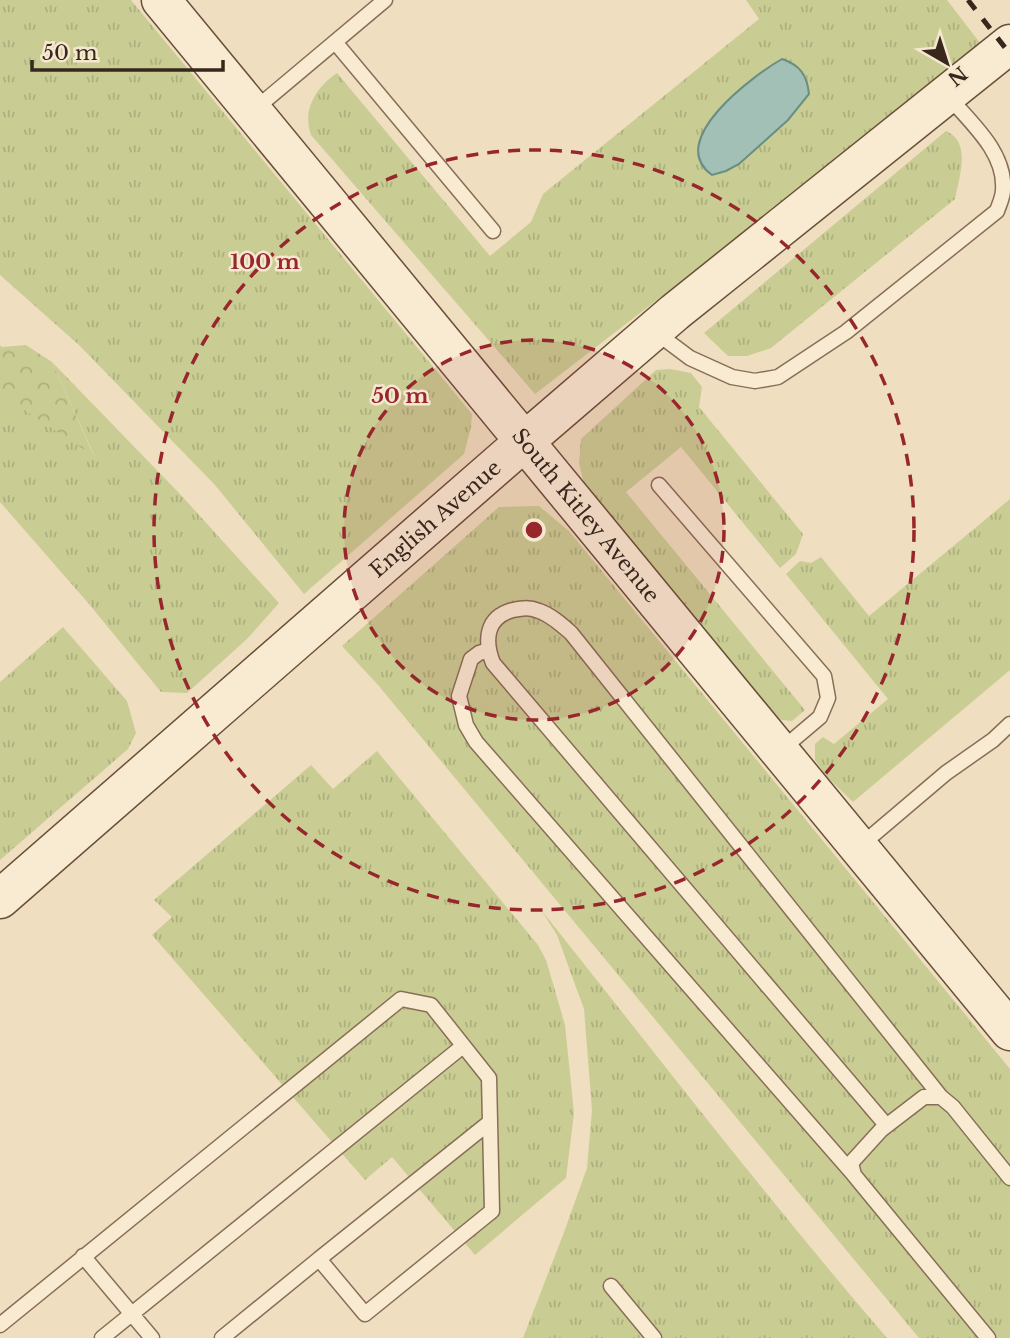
<svg xmlns="http://www.w3.org/2000/svg" width="1010" height="1338" font-family="'Libre Baskerville',serif">
  <style>
    .grass { fill: url(#grass-tufts) }
    .forest { fill: url(#forest-crowns) }
    .water { fill: #a2c0b6; stroke: #698e83; stroke-width: 2 }
    .lines { fill: none; stroke-linecap: round; stroke-linejoin: round }
    .lane-casing { stroke: #886e57; stroke-width: 17 }
    .secondary-casing { stroke: #694f3a; stroke-width: 41 }
    .lane { stroke: #f9ebd2; stroke-width: 14 }
    .secondary { stroke: #f9ebd2; stroke-width: 38 }
    .rail { stroke: #37271c; stroke-width: 5; stroke-dasharray: 12 12; stroke-linecap: butt }
    .ring { fill: none; stroke: #98262d; stroke-width: 3.5; stroke-dasharray: 12 9 }
    .labels { text-anchor: middle; dominant-baseline: central; stroke-width: 5; stroke-linejoin: round; paint-order: stroke }
    .street-label { font-size: 21px; fill: #37271c; stroke: #f6e8cf }
    .centre { fill: #98262d; stroke: #f6e8cf; stroke-width: 3.5 }
    .ring-label { font-size: 21px; text-anchor: middle; font-weight: bold; fill: #98262d; stroke: #f6e8cf; stroke-width: 5; stroke-linejoin: round; paint-order: stroke }
  </style>
  <defs>
    <pattern id="grass-tufts" width="24" height="20" patternUnits="userSpaceOnUse" patternTransform="scale(1.75)"><rect width="24" height="20" fill="#c9cd93"/><path d="M3 7l-1-3M5 7V3M7 7l1-3M15 17l-1-3M17 17v-4M19 17l1-3" fill="none" stroke="#adb07e"/></pattern>
    <pattern id="forest-crowns" width="20" height="18" patternUnits="userSpaceOnUse" patternTransform="scale(1.75)"><rect width="20" height="18" fill="#c9cd93"/><path d="M2 6a3 3 0 1 1 6 0M12 15a3 3 0 1 1 6 0" fill="none" stroke="#adb07e"/></pattern>
  </defs>
  <rect width="100%" height="100%" fill="#efdebf"/>
  <path class="grass" d="M0,0H131L472,414L471,427L464,454L304,594L215,485L79,345L0,275Z
    M746,0H947L984,48L535,394L311,135C302,110 316,87 337,73L490,256L531,222L543,194L759,19Z
    M946,131C972,142 959,177 955,199L771,348L747,356H728L704,333Z
    M52,362L179,493L279,603L247,639L187,693L161,692L89,604L0,502V401H12L94,455Z
    M670,369L691,373L702,387L699,407L803,534L796,554L780,568L681,447L626,492L805,710L792,721L775,719L584,484L579,463L581,439L656,370Z
    M1010,499V670L853,802L826,776L815,760V744L823,737L834,744L888,699L786,574L800,561L811,563L821,557L869,616Z
    M539,506L569,531L1010,1069V1338H919L378,685L342,646L499,507Z
    M63,627L127,701L136,733L128,749L0,860V682Z
    M377,751L538,945L546,960L565,1025L574,1113L566,1178L475,1255L392,1157L365,1180L152,935L172,917L154,900L311,765L333,789Z
    M542,911C656,1054 768,1200 887,1338H523L563,1235L587,1168L592,1110L584,1009L557,935Z"/>
  <path class="forest" d="M0,345L2,347L26,345L52,362L94,456L12,402L0,401Z"/>
  <path class="water" d="M782,59C800,65 807,75 809,94L788,120L739,164L726,171L712,175C664,141 754,75 782,59Z"/>
  <g class="lines">
    <g class="lane-casing">
      <path id="lane" d="M335,42L493,231
        M254,110L385,0
        M654,331L690,358L732,377L755,381L778,377L846,332L997,211C999,205 1003,197 1003,190C1006,152 970,122 948,96
        M659,485L824,676L828,698L820,717L781,750
        M489,650L479,653L471,659L459,696L466,725L476,742L854,1175
        M860,846L946,773L993,740L1010,724
        M886,1125L493,663C484,640 486,617 513,610C523,608 529,607 539,611C551,615 562,625 571,633L941,1097
        M83,1256L152,1338
        M319,1259L490,1122
        M611,1286L654,1338
        M0,1325L401,999L431,1005L489,1078L492,1211L365,1314L319,1259L222,1338
        M102,1338L463,1046
        M988,1338L854,1175L851,1163L881,1130L924,1097H941L953,1107L1010,1178"/>
    </g>
    <g class="secondary-casing">
      <g id="secondary">
        <path id="s1" d="M161,0L1010,1031"/>
        <path id="s2" d="M0,899L525,441L675,312L1010,44"/>
      </g>
    </g>
    <use href="#lane" class="lane"/>
    <use href="#secondary" class="secondary"/>
    <path class="rail" d="M968,0L1010,54"/>
  </g>
  <circle cx="534" cy="530" r="190" fill="#98262d" fill-opacity=".12"/>
  <g class="ring">
    <circle cx="534" cy="530" r="190"/>
    <circle cx="534" cy="530" r="380"/>
  </g>
  <g class="labels">
    <g class="street-label">
      <text stroke="none"><textPath href="#s1" startOffset="668">South Kitley Avenue</textPath></text>
      <text stroke="none"><textPath href="#s2" startOffset="578">English Avenue</textPath></text>
    </g>
  </g>
  <circle cx="534" cy="530" r="10" class="centre"/>
  <g class="ring-label">
    <text x="265" y="269">100 m</text>
    <text x="400" y="403">50 m</text>
  </g>
  <g transform="translate(947 63) rotate(141)" stroke="#f6e8cf" stroke-width="5" paint-order="stroke">
  <path d="M0-5L12 26L0 18L-12 26Z" fill="#37271c"/>
  <text y="-10" font-size="19" font-weight="bold" text-anchor="middle" fill="#37271c">N</text>
  </g>
  <path d="M32 60v10h191v-10" fill="none" stroke="#37271c" stroke-width="3.5"/>
  <text x="42" y="60" font-size="21" fill="#37271c" stroke="#f6e8cf" stroke-width="5" paint-order="stroke">50 m</text>
</svg>
